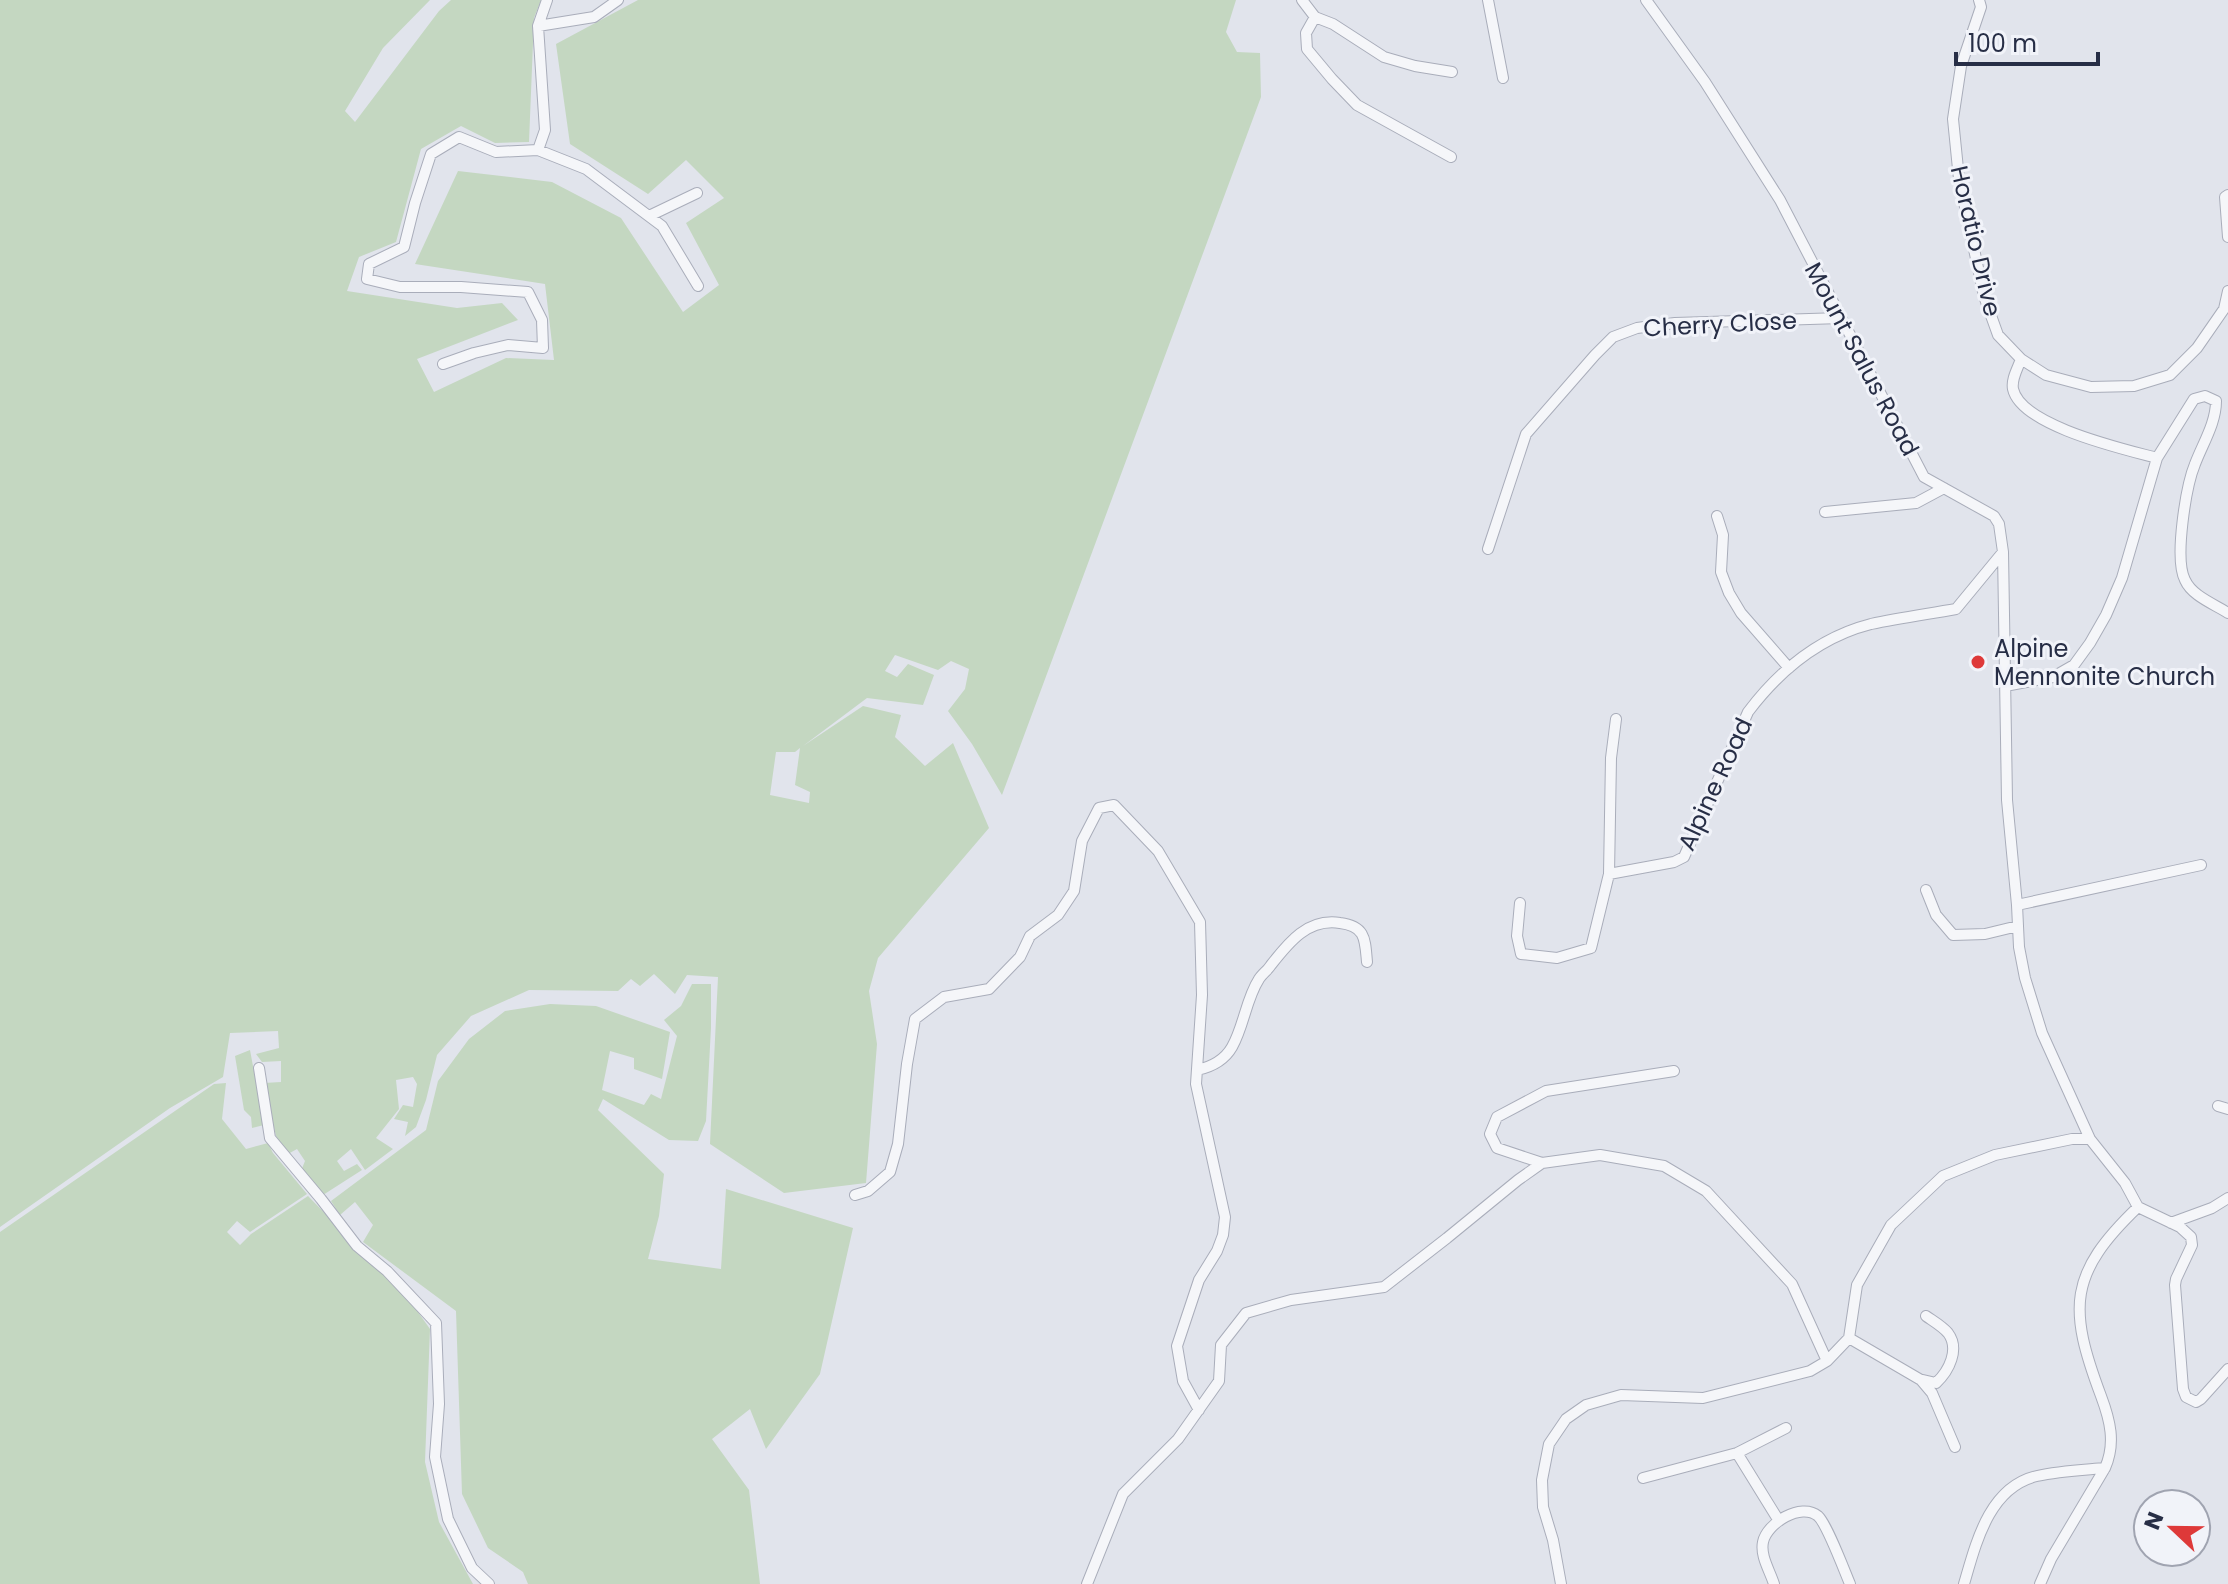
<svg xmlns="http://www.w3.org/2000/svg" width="2228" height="1584" font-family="Poppins,sans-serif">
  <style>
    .green { fill: #c4d7c1; fill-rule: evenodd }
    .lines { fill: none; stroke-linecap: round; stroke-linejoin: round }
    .street-casing { stroke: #a9adba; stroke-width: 12 }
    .street { stroke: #f5f6f9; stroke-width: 10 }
    .poi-dot { fill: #de3939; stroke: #f1f3f9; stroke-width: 3 }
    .labels { text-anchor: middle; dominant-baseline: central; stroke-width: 6; stroke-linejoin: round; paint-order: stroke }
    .street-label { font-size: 24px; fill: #272e46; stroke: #f1f3f9 }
    .poi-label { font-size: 24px; fill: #272e46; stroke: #f1f3f9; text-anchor: start }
  </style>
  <rect width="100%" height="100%" fill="#e1e4ec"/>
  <path class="green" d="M0,0H430L383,48L345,111L355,122L439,11L451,0H541L534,18L529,142L495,143L461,126L421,149L396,242L359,257L347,291L457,308L502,303L518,320L417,359L434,392L506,358L554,360L545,284L415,264L458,171L552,182L621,218L683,312L719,285L686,223L724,198L686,160L648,194L570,144L556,44L638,0H1236L1226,32L1237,52L1260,53L1261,97L1002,795L972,744L948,711L965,689L969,669L951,661L938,670L895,655L885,671L897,677L908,664L934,675L923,705L867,698L803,746L863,706L901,715L895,737L925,766L953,743L989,828L878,958L869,991L877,1044L866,1183L784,1193L710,1144L718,977L687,975L675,994L654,974L640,986L631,979L618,991L529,990L471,1016L437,1055L426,1100L416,1127L405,1136L408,1122L394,1119L403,1105L413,1107L417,1084L413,1077L396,1080L399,1109L376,1138L393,1149L365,1170L351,1149L337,1161L344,1171L357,1164L362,1170L323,1195L301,1171L305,1161L297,1149L288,1154L276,1136L264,1083L281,1082V1061L262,1062L256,1054L279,1048L278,1031L230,1033L223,1077L170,1108L0,1227ZM800,748L795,785L810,792L809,803L770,795L776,752H795Z
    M692,984H711V1028L706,1121L698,1141L669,1140L603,1099L598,1110L664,1174L659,1216L648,1259L721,1269L726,1189L853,1228L820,1374L766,1449L750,1409L712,1439L749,1490L760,1584H528L523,1572L488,1548L462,1494L456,1311L363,1242L373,1225L355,1202L340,1215L331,1201L426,1130L438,1081L469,1039L505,1011L550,1004L596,1006L670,1032L662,1079L634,1069V1058L610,1051L602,1090L644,1105L651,1094L661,1099L677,1036L664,1020L681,1006Z
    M250,1050L264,1125L252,1128L251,1117L244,1110L235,1056Z
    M226,1083L222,1119L246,1149L268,1143L273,1153L307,1194L250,1232L237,1221L227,1232L240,1245L251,1234L308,1196L408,1298L430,1329L425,1462L439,1522L473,1584H0V1232L214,1084Z"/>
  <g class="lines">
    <g class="street-casing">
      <path id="street" d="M1302,0L1315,17L1333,24L1384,57L1415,66L1452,72
        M1488,0L1503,78
        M1646,0L1705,82L1780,200L1924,477L1994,516L1999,524L2003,552L2007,800L2017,905L2019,947L2025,978L2042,1033L2090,1139L2125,1183L2138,1207L2180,1227L2191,1237L2192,1245L2176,1279L2175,1285L2183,1389L2186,1397L2196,1402L2201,1399L2228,1369
        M1979,0L1981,7L1961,66L1953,119L1959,179L1984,296L1998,335L2021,359L2046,375L2091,387L2134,386L2170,375L2197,348L2224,309L2228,291
        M1315,17L1306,33L1307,49L1332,79L1357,105L1451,157
        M538,26L594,17L618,0
        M538,150L586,169L662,226L698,286
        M2228,195L2225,197L2228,237
        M649,216L697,193
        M2021,359C2018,368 2011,379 2013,389C2021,426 2124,449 2157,458
        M443,364L474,353L508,345L543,348L542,320L528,292L461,287H400L367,279L369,264L404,247L415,203L431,154L459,137L496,152L538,150L545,130L538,26L547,0
        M1825,512L1916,503L1944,488
        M1717,516L1723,535L1721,572L1729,593L1741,613L1789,668
        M1488,549L1526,434L1595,355L1613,337L1637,328L1675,323L1841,318
        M2005,686L2053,677L2074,665L2090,643L2106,615L2122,578L2157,458L2194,399L2205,396L2216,401C2216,423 2203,443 2195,464C2186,486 2174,559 2185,580C2192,596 2214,604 2228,613
        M1609,874L1674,862L1684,857L1748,712C1779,671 1820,637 1871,624C1899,618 1928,614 1956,609L2003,552
        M1926,890L1936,915L1953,935L1985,934L2018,926
        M1520,903L1517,936L1521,954L1557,958L1591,948L1609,874L1611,758L1616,719
        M2017,905L2201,865
        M259,1068L270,1138L321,1199L357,1246L387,1271L436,1323L439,1404L435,1457L448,1519L472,1568L489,1584
        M1197,1070C1211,1067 1224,1061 1232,1047C1244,1026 1246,999 1259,979C1262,974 1268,970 1271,965C1289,942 1308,918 1340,923C1366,926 1365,940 1367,962
        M2218,1106L2228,1109
        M1542,1163L1497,1148L1490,1134L1497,1117L1546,1091L1674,1071
        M855,1195L868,1191L890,1172L898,1144L907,1064L915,1019L944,997L989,989L1020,957L1030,936L1058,915L1074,891L1082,841L1099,808L1114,805L1158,851L1200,922L1202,995L1196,1084L1225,1217L1223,1235L1217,1251L1199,1280L1177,1346L1183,1381L1199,1410
        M2171,1223L2212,1208L2228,1198
        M1849,1338L1921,1380L1932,1393L1955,1447
        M1923,1380L1936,1383C1949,1371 1960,1349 1948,1333C1942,1326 1933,1321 1926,1316
        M1737,1453L1779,1521
        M1643,1478L1737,1453L1786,1428
        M1087,1584L1123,1494L1178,1439L1219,1381L1221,1345L1246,1313L1291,1300L1384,1287L1447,1238L1518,1180L1542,1163L1600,1155L1664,1166L1706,1191L1792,1284L1827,1361L1849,1338L1857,1285L1891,1225L1943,1176L1995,1155L2072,1139H2090
        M1561,1584L1553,1540L1543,1507L1542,1480L1549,1444L1566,1419L1586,1405L1621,1395L1703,1398L1810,1371L1827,1361
        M1774,1584C1770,1571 1760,1556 1763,1542C1767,1523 1801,1502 1818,1516C1827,1524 1844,1570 1850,1584
        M1964,1584C1976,1543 1989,1487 2037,1476C2059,1471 2083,1470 2105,1468C2116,1443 2110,1420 2101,1396C2068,1308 2068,1274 2138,1207
        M2040,1584L2051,1559L2105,1468"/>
    </g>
    <use href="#street" class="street"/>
  </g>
  <circle class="poi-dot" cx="1978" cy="662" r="8"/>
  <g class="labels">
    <g class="street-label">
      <text transform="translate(1976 241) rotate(77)">Horatio Drive</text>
      <text transform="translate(1720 324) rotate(-3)">Cherry Close</text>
      <text transform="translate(1862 359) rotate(62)">Mount Salus Road</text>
      <text transform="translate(1715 784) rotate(-65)">Alpine Road</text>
    </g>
    <g class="poi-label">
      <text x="1994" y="648">Alpine<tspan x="1994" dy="28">Mennonite Church</tspan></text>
    </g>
  </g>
  <g transform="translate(2172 1528) rotate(292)"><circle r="38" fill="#f1f3f9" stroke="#a0a4b1" stroke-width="2"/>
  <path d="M0-6L14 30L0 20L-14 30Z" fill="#de3939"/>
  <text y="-12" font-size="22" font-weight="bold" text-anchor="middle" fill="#272e46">N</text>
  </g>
  <path d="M1956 52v12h142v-12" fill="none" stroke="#272e46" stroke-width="4"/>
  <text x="1968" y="52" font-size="24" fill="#272e46" stroke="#f1f3f9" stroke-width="6" paint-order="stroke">100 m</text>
</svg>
